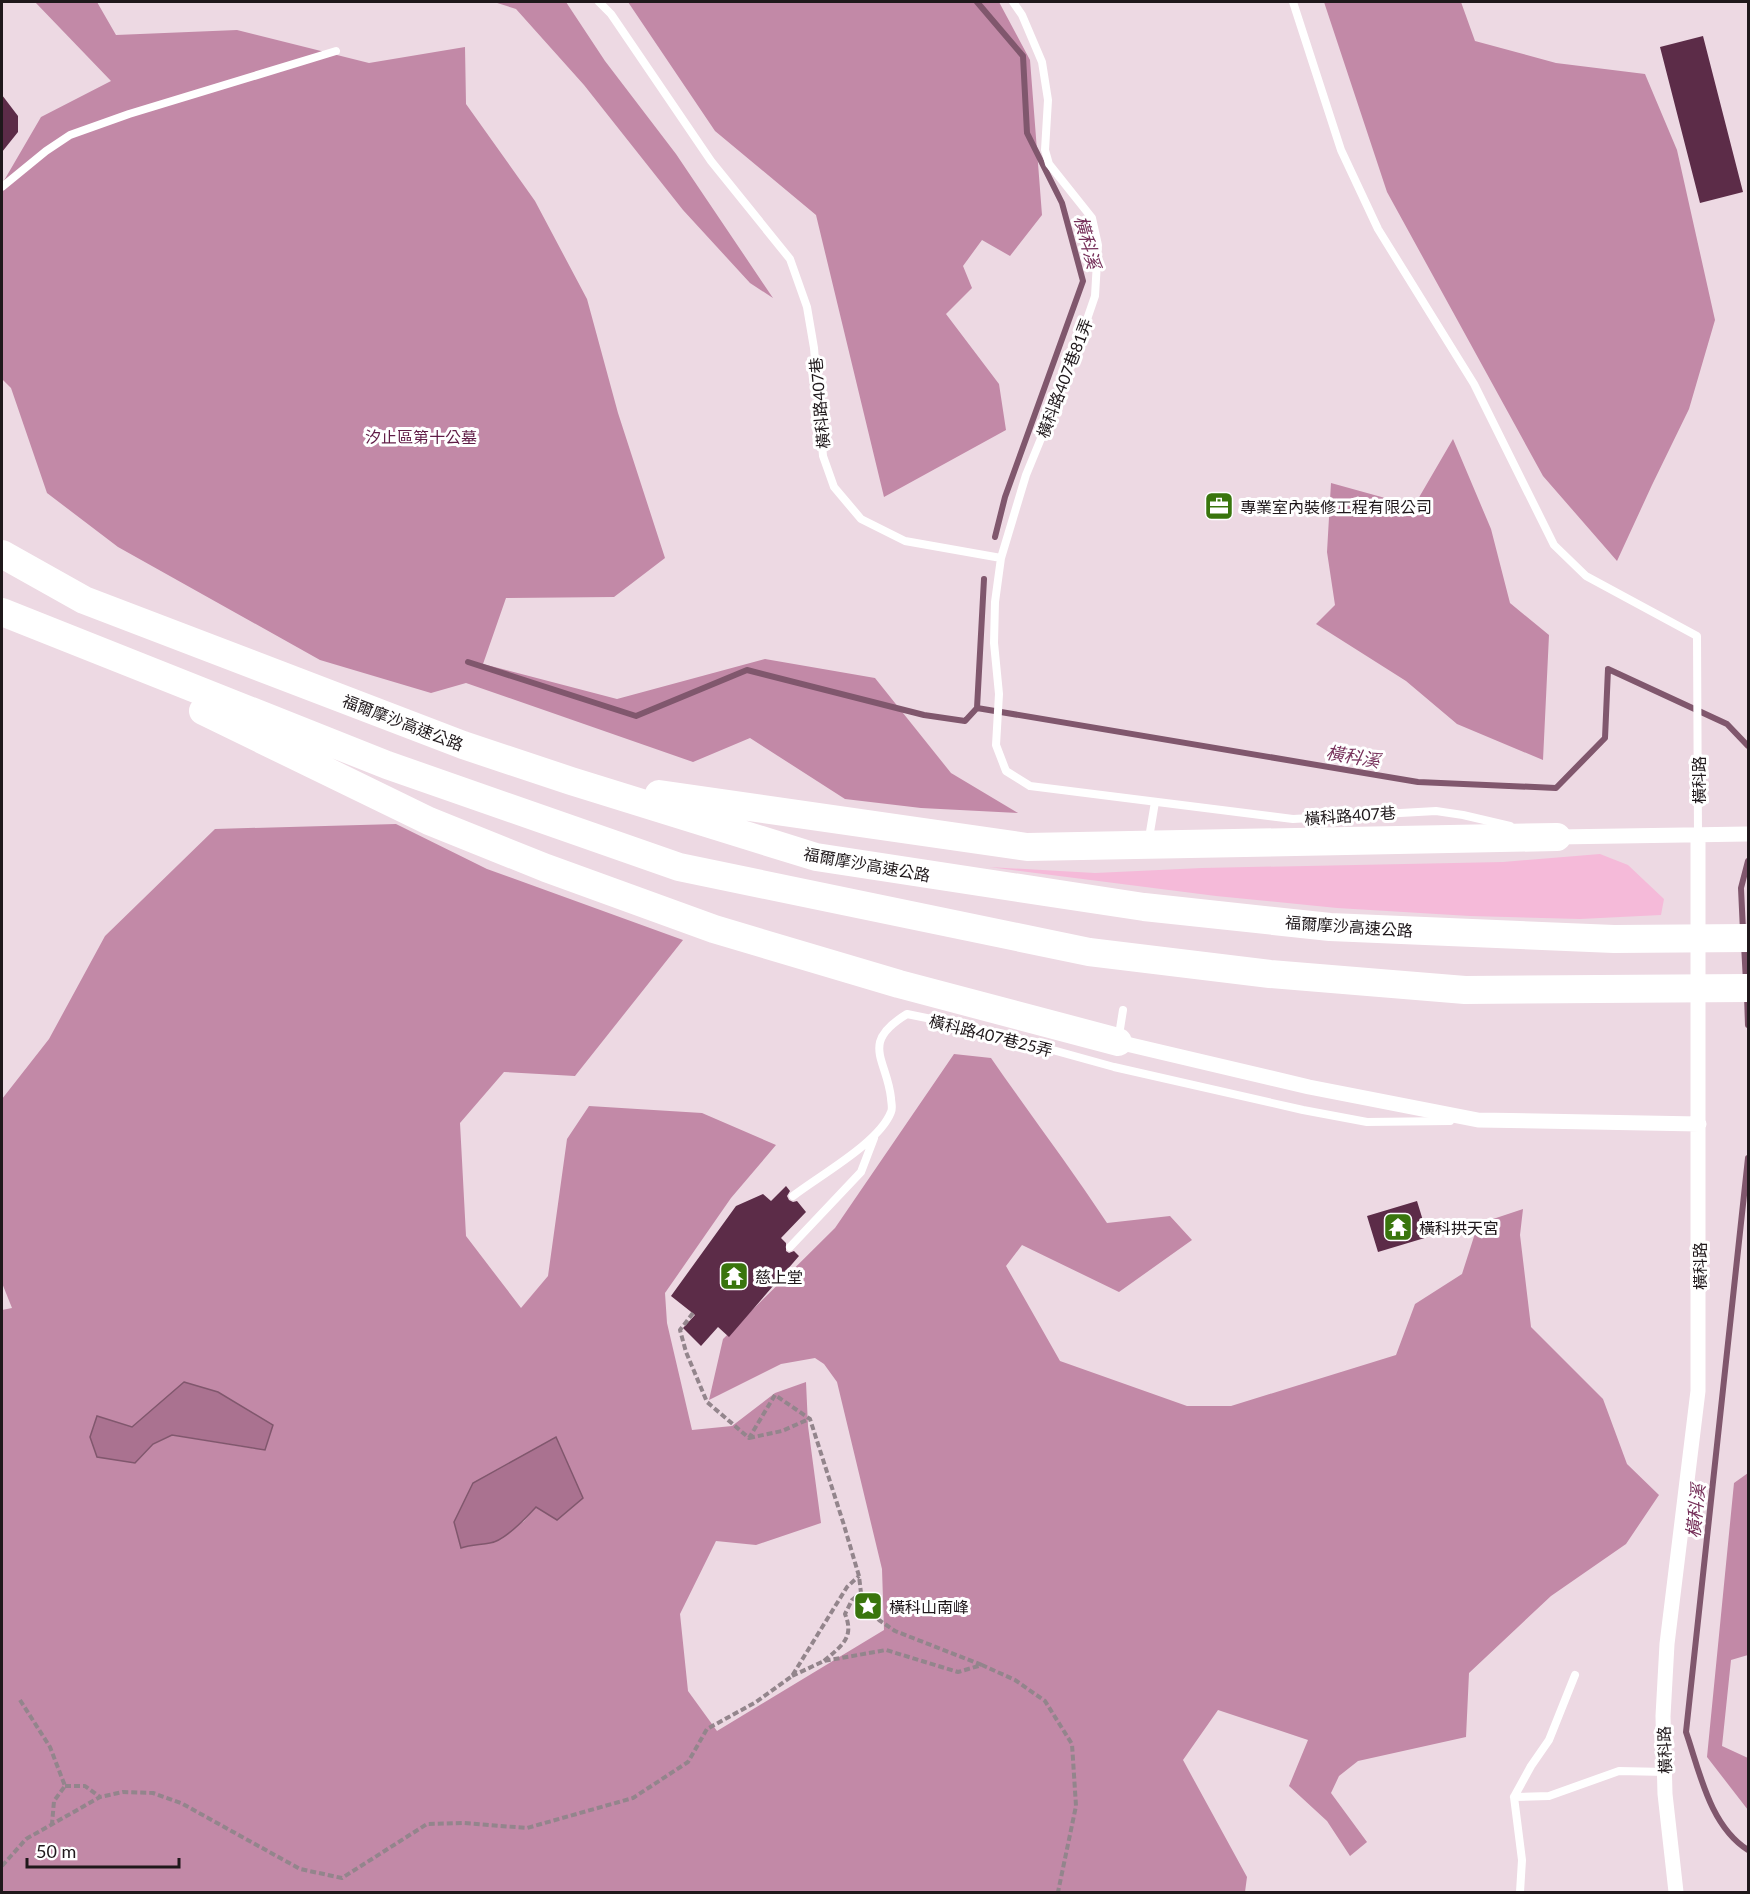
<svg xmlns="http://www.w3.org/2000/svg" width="1750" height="1894" font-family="Lato,'Noto Sans TC',sans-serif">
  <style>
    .green { fill: #f5bad9 }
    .forest { fill: #c289a7; fill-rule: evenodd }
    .water { fill: #aa7290; stroke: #80576d; stroke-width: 1.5 }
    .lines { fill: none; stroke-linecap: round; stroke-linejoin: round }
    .stream { stroke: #80576d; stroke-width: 6 }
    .building { fill: #5c2c48 }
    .path { stroke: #93858c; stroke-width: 4; stroke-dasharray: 6 3; stroke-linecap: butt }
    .service { stroke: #fff; stroke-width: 8 }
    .minor { stroke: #fff; stroke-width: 15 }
    .motorway { stroke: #fff; stroke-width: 28 }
    .labels { text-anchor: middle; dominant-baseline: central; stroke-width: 6; stroke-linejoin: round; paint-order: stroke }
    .street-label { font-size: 16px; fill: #1f181b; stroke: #fff }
    .park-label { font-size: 16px; fill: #601c46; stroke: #fff }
    .poi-label { font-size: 16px; fill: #1f181b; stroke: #fff; text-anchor: start }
    .water-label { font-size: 18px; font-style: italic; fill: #76305a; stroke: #fff }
  </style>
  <rect width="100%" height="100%" fill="#edd9e3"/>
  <path class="green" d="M1600,854L1628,865L1664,899L1661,915L1580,919L1470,916L1337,908L1216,896L989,867L1095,873L1202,868L1503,862Z"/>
  <path class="forest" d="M35,2H97L116,35L237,30L369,63L465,47L466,104L535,201L587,299L618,413L665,558L614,597L506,598L483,664L617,699L765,659L875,678L951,773L1018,813L921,808L845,799L750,738L693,762L466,683L431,693L320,660L118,547L47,493L11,388L2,379V184L41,117L111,81Z
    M494,2H566L605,61L676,154L773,298L750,283L683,210L584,85L516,9Z
    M628,2H999L1030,60L1042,215L1010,256L982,240L963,266L972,288L946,314L999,384L1006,430L884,497L816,215L715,131Z
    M1324,2H1461L1475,41L1556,63L1645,74L1677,150L1715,320L1689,409L1652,485L1617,561L1543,476L1387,192Z
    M1453,439L1491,529L1510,603L1549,635L1543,760L1457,724L1406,681L1316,624L1335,605L1327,552L1331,483L1414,506Z
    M396,824L487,869L683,940L575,1076L504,1072L460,1123L466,1236L521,1308L548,1276L567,1139L589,1106L702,1113L776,1145L731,1198L665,1293L667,1323L692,1430L732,1426L775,1393L806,1382L808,1426L821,1523L756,1545L716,1541L680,1614L688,1691L717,1731L884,1630L882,1569L837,1382L824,1364L815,1358L781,1364L709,1400L723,1339L835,1228L954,1054L991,1058C1029,1113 1070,1167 1107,1223L1170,1216L1192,1240L1119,1292L1022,1245L1006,1266L1060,1361L1187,1406H1231L1396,1355L1415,1304L1462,1274L1478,1224L1523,1209L1520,1235L1531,1327L1603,1399L1627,1464L1659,1495L1626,1544L1551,1596L1469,1673L1466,1737L1358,1761L1339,1776L1331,1793L1367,1842L1350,1856L1327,1821L1289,1786L1308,1740L1218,1710L1183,1760L1247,1877L1245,1892H2V1310L12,1308L2,1283V1099L49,1039L105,936L215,829ZM97,1416L132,1427L264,1450L172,1435L153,1444L135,1463ZM556,1437L536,1507L524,1521L493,1543L470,1544Z
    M1748,1473V1655L1731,1660L1722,1746L1748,1758V1810L1707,1757L1734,1483Z"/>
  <path class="water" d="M184,1382L218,1392L273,1425L265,1450L172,1435L153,1444L135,1463L97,1457L90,1437L97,1416L132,1427Z
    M556,1437L583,1498L557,1520L536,1507C526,1518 504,1541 490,1543C480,1545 471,1544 461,1548L454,1522L473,1483Z"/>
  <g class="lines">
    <path class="stream" d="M977,2L1023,56L1027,133L1062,203L1083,281L1005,497L995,537
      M984,579L977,708L1418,782L1556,788L1605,738L1608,669L1727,724L1748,746
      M468,662L636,716L747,670L924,715L965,721L977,708
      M1743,931L1741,888L1748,861
      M1744,944L1746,982
      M1747,995L1748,1025
      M1748,1158L1686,1732C1700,1773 1710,1826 1748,1850"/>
  </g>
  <path class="building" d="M1703,36L1743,192L1700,203L1660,47Z
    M2,95L18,116V132L2,152Z
    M786,1186L790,1191L787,1196L789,1200L793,1202L797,1201L806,1212L781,1238L786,1243V1251L789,1253L794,1251L799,1256L729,1337L718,1327L701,1346L683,1328L695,1315L671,1296L736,1206L763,1194L771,1201Z
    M1417,1201L1428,1237L1378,1252L1367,1216Z"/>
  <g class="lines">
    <path class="path" d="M693,1313L680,1330L686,1352L707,1402L749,1438L775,1395L810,1419L843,1522L859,1576L861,1593L879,1620L895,1631L982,1665
      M749,1438L782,1431L809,1419
      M824,1661C841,1646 855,1638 845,1614L852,1600L861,1593
      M792,1676L824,1661L886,1650L958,1672L982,1665L1015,1680L1045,1701L1072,1744L1076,1806L1058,1892
      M20,1700L50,1747L65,1786L54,1801L52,1824
      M65,1786H85L100,1797
      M2,1866L26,1839L100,1797L123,1792L153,1793L181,1803L300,1869L342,1878L427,1824L464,1823L527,1828L633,1798L688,1762L707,1729L756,1702L792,1676L847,1587L859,1576"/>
    <path class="service" d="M599,2L611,14L711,161L790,259L807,307L814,348L823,456L834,487L861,519L905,541L1001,558
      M1013,2L1022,15L1042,62L1048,100L1045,150L1049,164L1092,218L1098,245L1095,296L1072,363L1026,475L1001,558L995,602L994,643L999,694L996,745L1006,771L1030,786L1293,819L1436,811L1463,815L1510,826
      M1293,2L1341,150L1378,229L1474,384L1554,545L1586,576L1697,636L1698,834
      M2,187L46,151L70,135L129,114L336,51
      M1150,832L1155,802
      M1119,1035L1123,1010
      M793,1196C820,1175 879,1143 891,1112C893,1108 891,1102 891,1098C887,1059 859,1043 907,1014L966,1026L1114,1067L1303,1110L1367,1122L1450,1121
      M790,1247L861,1172L874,1138
      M1514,1797L1549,1796L1619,1771L1666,1772
      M1514,1797L1531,1766L1549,1740L1575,1675
      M1514,1797L1522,1860L1520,1892"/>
    <path class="minor" d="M1557,837L1748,834
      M1118,1042L1309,1087L1478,1120L1699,1124
      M1676,1892L1665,1794L1663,1716L1667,1644L1698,1391V834"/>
    <path class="motorway" d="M2,554L84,600L463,745L571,781L816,857L1144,907L1330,927L1614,939L1748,938
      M2,612L387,765L679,867L1089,952L1270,974L1465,990L1748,988
      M203,711L429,821L546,868L714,929L899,984L1118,1042
      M659,794L1027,847L1557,837"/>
  </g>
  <defs>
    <g id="office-square" transform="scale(1.5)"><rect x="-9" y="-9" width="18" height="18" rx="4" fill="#39750d" stroke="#fff"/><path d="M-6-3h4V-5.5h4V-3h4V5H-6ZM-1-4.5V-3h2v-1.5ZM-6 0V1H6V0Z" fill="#fff"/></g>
    <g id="temple-square" transform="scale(1.5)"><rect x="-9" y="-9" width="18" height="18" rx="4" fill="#39750d" stroke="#fff"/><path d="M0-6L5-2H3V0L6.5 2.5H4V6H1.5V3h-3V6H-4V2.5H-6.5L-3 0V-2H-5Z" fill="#fff"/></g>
    <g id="sight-square" transform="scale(1.5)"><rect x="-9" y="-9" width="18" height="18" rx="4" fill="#39750d" stroke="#fff"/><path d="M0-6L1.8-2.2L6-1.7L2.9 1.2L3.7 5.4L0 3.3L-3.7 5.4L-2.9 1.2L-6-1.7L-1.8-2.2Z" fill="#fff"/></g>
  </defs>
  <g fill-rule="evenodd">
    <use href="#office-square" x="1219" y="506"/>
    <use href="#temple-square" x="1398" y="1227"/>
    <use href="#temple-square" x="734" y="1276"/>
    <use href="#sight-square" x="868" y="1606"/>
  </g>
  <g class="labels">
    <g class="street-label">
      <text transform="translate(1064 378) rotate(-69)">橫科路407巷81弄</text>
      <text transform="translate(819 403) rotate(-95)">橫科路407巷</text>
      <text transform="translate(403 722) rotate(21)">福爾摩沙高速公路</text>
      <text transform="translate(1698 780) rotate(-90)">橫科路</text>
      <text transform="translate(1350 815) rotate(-4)">橫科路407巷</text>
      <text transform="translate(867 864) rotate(10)">福爾摩沙高速公路</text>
      <text transform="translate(1349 926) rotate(4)">福爾摩沙高速公路</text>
      <text transform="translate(991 1035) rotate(14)">橫科路407巷25弄</text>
      <text transform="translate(1699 1266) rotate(-90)">橫科路</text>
      <text transform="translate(1664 1750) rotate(-92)">橫科路</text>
    </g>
    <g class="park-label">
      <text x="421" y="436">汐止區第十公墓</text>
    </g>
    <g class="poi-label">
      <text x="1240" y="506">專業室內裝修工程有限公司</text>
      <text x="1419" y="1227">橫科拱天宮</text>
      <text x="755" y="1276">慈上堂</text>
      <text x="889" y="1606">橫科山南峰</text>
    </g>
    <g class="water-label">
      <text transform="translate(1088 242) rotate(75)">橫科溪</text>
      <text transform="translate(1353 756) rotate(10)">橫科溪</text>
      <text transform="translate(1695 1511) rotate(-84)">橫科溪</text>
    </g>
  </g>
  <rect width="1750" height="1894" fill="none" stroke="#1f181b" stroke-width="6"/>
  <path d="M27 1858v9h152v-9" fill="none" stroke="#1f181b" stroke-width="3"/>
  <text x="36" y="1858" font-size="18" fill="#1f181b" stroke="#ffffff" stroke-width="4.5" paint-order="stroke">50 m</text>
</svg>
